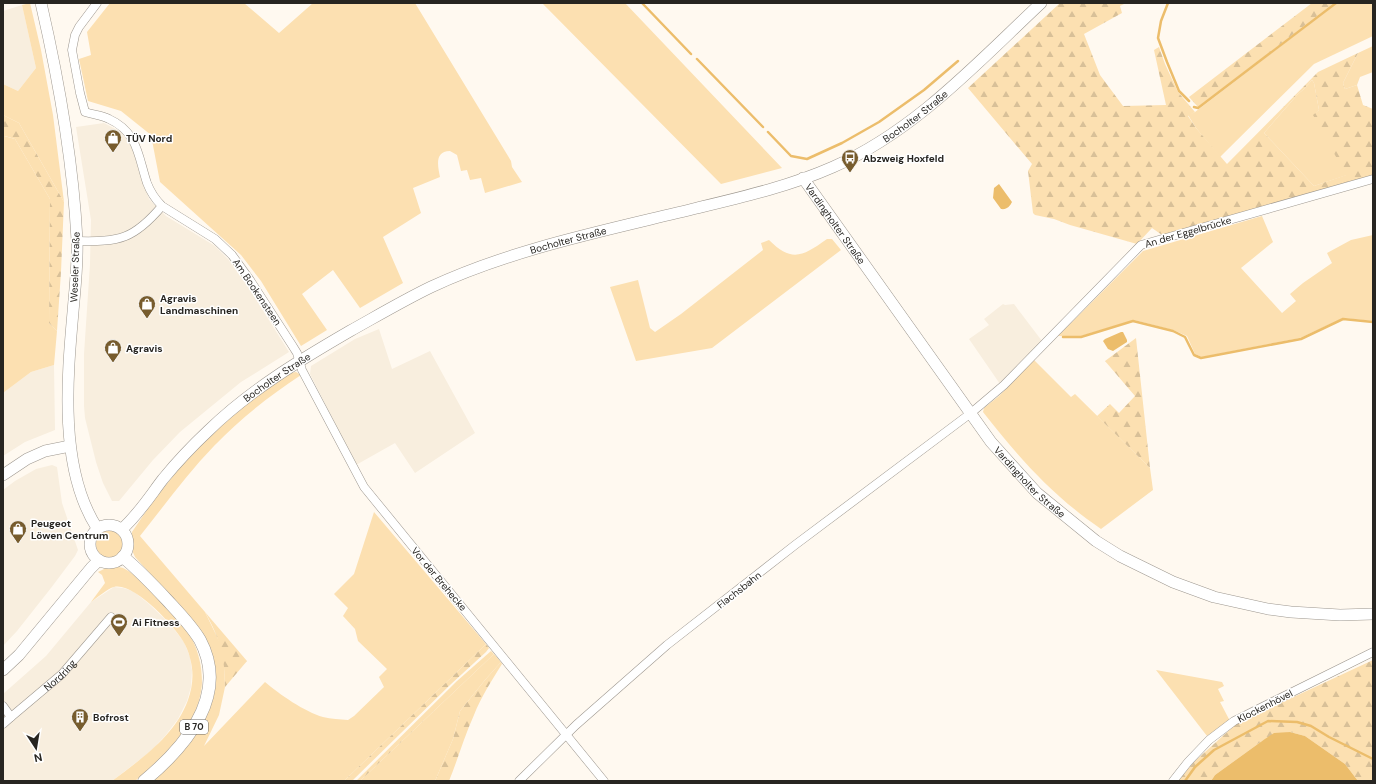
<svg xmlns="http://www.w3.org/2000/svg" width="1376" height="784" font-family="'DM Sans',sans-serif">
  <style>
    .built { fill: #f8eede }
    .grass { fill: #fce0b1 }
    .forest { fill: url(#forest-firs); fill-rule: evenodd }
    .water { fill: #ecbd6b }
    .lines { fill: none; stroke-linecap: round; stroke-linejoin: round }
    .stream { stroke: #ecbd6b; stroke-width: 2.5 }
    .street-casing { stroke: #9d978f; stroke-width: 9 }
    .secondary-casing { stroke: #9d978f; stroke-width: 12 }
    .primary-casing { stroke: #9d978f; stroke-width: 13 }
    .street { stroke: #fff; stroke-width: 8 }
    .secondary { stroke: #fff; stroke-width: 11 }
    .primary { stroke: #fff; stroke-width: 12 }
    .labels { text-anchor: middle; dominant-baseline: central; stroke-width: 3; stroke-linejoin: round; paint-order: stroke }
    .shield { fill: #fff; stroke: #686664; stroke-width: 1 }
    .shield-label { font-size: 9px; font-weight: bold; fill: #272521 }
    .street-label { font-size: 10px; fill: #272521; stroke: #fff }
    .poi-label { font-size: 10px; font-weight: bold; fill: #272521; stroke: #fff; text-anchor: start }
  </style>
  <defs>
    <pattern id="forest-firs" width="22" height="20" patternUnits="userSpaceOnUse"><rect width="22" height="20" fill="#fce0b1"/><path d="M5 1l3.5 6h-7zM16 11l3.5 6h-7z" fill="#d8c098"/></pattern>
  </defs>
  <rect width="100%" height="100%" fill="#fff9f0"/>
  <path class="built" d="M22,5L36,68L18,91L3,84V11Z
    M104,123L121,132L132,146L149,199L166,216L215,246L228,259L250,290L289,352L241,382L180,432L153,460L119,501H112L103,483L96,462L85,418L84,406V354L90,264L91,220L76,127Z
    M1003,304L1005,305L1014,304L1042,341L1000,384L969,339L989,325L984,319Z
    M379,329L392,369L430,351L475,433L415,473L395,443L356,465L310,374L311,366L355,339Z
    M54,365L55,430L25,442L3,456V393L31,372Z
    M52,465L57,467L62,503L78,550L75,556L51,588L17,631L3,646V490L15,481L36,469Z
    M114,587L123,588L133,591L149,604L170,624L184,642L190,657L192,670L191,687L187,701L178,719L165,736L151,751L112,781H3V694L46,656L91,602Z"/>
  <path class="grass" d="M30,3L41,50L53,115L64,202L19,123L3,115V84L18,91L36,68L22,5Z
    M110,3H244L279,33L313,3H415L511,161L512,167L522,182L485,193L481,178L470,180L467,170L461,171L457,155L450,151C434,151 438,167 440,177L413,188L421,213L383,237L403,283L360,308L333,270L302,294L327,330L301,346L261,281L241,255L160,182L151,135L121,111L88,101L79,59L91,55L87,32Z
    M542,3H625L782,168L721,184Z
    M1337,3H1373V36L1314,64L1220,157L1196,128L1188,115L1195,112Z
    M1373,46V72L1360,77L1357,85L1345,89L1343,83L1358,53Z
    M1312,80L1314,83L1319,110L1314,115L1347,175L1314,186L1264,133L1298,94L1304,89Z
    M4,136L15,139L50,199L49,323L57,331L54,365L31,372L3,393V137Z
    M1262,216L1273,242L1241,268L1282,313L1296,301L1290,294L1303,283L1332,263L1327,253L1351,240L1373,235V321L1343,318L1300,338L1202,357L1195,354L1187,336L1173,330L1134,320L1081,336H1058L1143,251Z
    M827,239H832L841,250L712,348L636,361L610,287L638,280L650,328L655,332L681,314L763,250L761,243L769,240C792,263 803,256 827,239Z
    M1034,360L1071,397L1075,394L1150,468L1153,490L1101,529C1053,496 1019,458 983,412L984,408L999,396Z
    M296,372L301,375C269,396 240,419 214,446C187,474 164,506 140,536L205,612L220,643L224,657L225,687L219,715L204,746L265,682C279,694 305,712 323,717C331,719 340,719 348,720L354,716L384,687L379,677L387,669L358,641L355,629L343,616L348,608L334,594L354,574L374,512L486,644L344,781H152C193,746 237,694 205,638C197,623 185,612 174,600C161,586 148,571 135,557L132,550V532L151,504L181,466L210,436L243,406L291,373Z
    M96 544a14 14 0 1 1 28 0a14 14 0 1 1-28 0Z
    M114,566C117,567 122,567 125,569C140,577 152,592 164,604C174,614 184,624 191,637C199,652 202,667 202,683C199,727 166,755 135,781H112C141,759 175,736 188,700C193,686 194,672 190,658C189,653 186,646 183,641C174,626 134,582 114,587C108,588 97,598 91,602L105,583L102,575L98,572L106,568Z
    M494,654L501,662L485,680L460,711L453,739L435,781H360Z
    M1156,670L1222,682L1224,686L1218,689L1224,701L1220,702L1230,721L1207,736Z"/>
  <path class="forest" d="M1060,3H1126L1120,6L1122,13L1084,34L1100,75L1123,106L1166,105L1154,50L1159,47L1165,64L1178,92L1195,112L1188,116L1196,128L1227,164L1318,72L1358,53L1343,83L1345,89L1357,85L1363,105L1373,109V175L1162,235L1152,228L1137,244L1070,225L1054,219L1035,215L1033,213L1028,171L1032,164L968,88ZM1312,80L1314,83L1319,110L1313,115L1346,175L1314,186L1264,133L1298,94L1304,89Z
    M1312,3H1334L1198,107L1189,97Z
    M3,115L19,123L64,202L61,272L57,331L49,323L50,199L15,139L5,136L3,137Z
    M1136,338L1150,468L1097,416L1110,404L1119,413L1135,396L1105,361Z
    M205,612L247,661L225,687C225,656 220,639 205,612Z
    M486,644L489,648L486,652L450,685L352,781H344Z
    M491,651L494,654L360,781H356L457,681Z
    M1373,660V781H1358L1345,764L1305,736L1290,732L1262,741L1215,775L1211,781H1178L1194,762L1236,724Z
    M501,662L502,664C492,680 481,697 474,715C464,737 458,759 449,781H435L453,739L460,711L485,680Z"/>
  <path class="water" d="M999,184L1012,202C1010,206 1007,210 1001,209L993,198L994,188Z
    M1121,332H1123L1127,340V342L1113,351L1108,349L1103,341L1105,339Z
    M1290,732L1305,736L1345,764L1358,781H1211L1215,775L1262,741L1274,733Z"/>
  <g class="lines">
    <path class="stream" d="M642,3L691,54
      M1168,3L1161,21L1158,38L1167,62L1179,91L1189,101
      M697,59L763,127
      M1194,107L1198,108L1336,3
      M768,132L791,156L807,159L842,143L879,122L924,90L958,61
      M1063,337H1081L1133,321L1173,331L1185,337L1194,355L1201,358L1301,339L1343,319L1373,322
      M1185,781L1195,767L1214,750L1268,721L1297,722L1311,726L1329,737L1373,759"/>
    <g class="street-casing">
      <g id="street">
        <path d="M97,3L79,27L75,35L72,50L80,93L85,112C94,115 102,115 109,119C138,132 138,156 147,183C150,191 156,200 162,206L215,239L232,255L250,280L292,345L297,353L302,370L364,487L604,781"/>
        <path d="M77,241C120,242 134,239 162,206"/>
        <path id="s1" d="M3,706L11,717L62,674L111,617"/>
        <path d="M3,724L11,717"/>
        <path d="M519,781L576,725L667,645L795,545L971,413L1004,385L1141,245L1373,179"/>
        <path d="M1173,781L1188,762L1209,740L1234,721L1373,652"/>
      </g>
    </g>
    <g class="secondary-casing">
      <g id="secondary">
        <path d="M41,3C59,81 73,160 77,240C78,263 75,288 73,312C67,379 59,469 97,528"/>
        <path id="s2" d="M803,178L991,442L1037,493L1096,541L1120,556L1173,582L1214,597L1268,609L1291,612L1340,615L1373,614"/>
        <path d="M3,475L27,459L45,451L70,446"/>
        <circle cx="109" cy="544" r="19"/>
        <path id="s3" d="M122,529C138,515 150,496 163,479C177,462 192,446 208,431C250,390 300,360 350,331C377,316 404,300 431,287C515,248 608,230 697,208C743,197 790,186 833,167C915,131 977,63 1041,3"/>
        <path d="M3,670L19,655L91,568L99,560"/>
      </g>
    </g>
    <g class="primary-casing">
      <path id="primary" d="M123,557C139,570 153,585 167,600C179,613 191,625 200,640C230,696 185,747 144,781"/>
    </g>
    <use href="#street" class="street"/>
    <use href="#secondary" class="secondary"/>
    <use href="#primary" class="primary"/>
  </g>
  <defs>
    <g id="shop-pin" transform="scale(0.9)"><path d="M0 17L-7.5 6A9.5 9.5 0 1 1 7.5 6Z" fill="#775c2e" stroke="#fff"/><path d="M-5-2.5h2.3a2.7 3.5 0 0 1 5.4 0H5L5.5 6h-11ZM-1.5-2.5h3a1.5 2.3 0 0 0-3 0Z" fill="#fff"/></g>
    <g id="bus-pin" transform="scale(0.9)"><path d="M0 17L-7.5 6A9.5 9.5 0 1 1 7.5 6Z" fill="#775c2e" stroke="#fff"/><path d="M-5-6H5V4H4V6H2V4H-2V6H-4V4H-5ZM-3.5-4V0h7V-4ZM-3.5 1.2v1.5H-2V1.2ZM2 1.2v1.5H3.5V1.2Z" fill="#fff"/></g>
    <g id="stadium-pin" transform="scale(0.9)"><path d="M0 17L-7.5 6A9.5 9.5 0 1 1 7.5 6Z" fill="#775c2e" stroke="#fff"/><path d="M0-5a6.5 5 0 1 0 0 10a6.5 5 0 1 0 0-10ZM-3.5-1.8h7v3.6h-7Z" fill="#fff"/></g>
    <g id="building-pin" transform="scale(0.9)"><path d="M0 17L-7.5 6A9.5 9.5 0 1 1 7.5 6Z" fill="#775c2e" stroke="#fff"/><path d="M-4-6H4V6H1V3H-1V6H-4ZM-2.5-4.3h1.7v1.8h-1.7ZM.8-4.3h1.7v1.8H.8ZM-2.5-1h1.7V.8h-1.7ZM.8-1h1.7V.8H.8Z" fill="#fff"/></g>
  </defs>
  <g fill-rule="evenodd">
    <use href="#shop-pin" x="113" y="138"/>
    <use href="#bus-pin" x="850" y="158"/>
    <use href="#shop-pin" x="147" y="304"/>
    <use href="#shop-pin" x="113" y="348"/>
    <use href="#shop-pin" x="18" y="529"/>
    <use href="#stadium-pin" x="119" y="622"/>
    <use href="#building-pin" x="80" y="717"/>
  </g>
  <g class="labels">
    <rect class="shield" x="180" y="720" width="28" height="14" rx="3"/>
    <g class="shield-label">
      <text x="194" y="727">B 70</text>
    </g>
    <g class="street-label">
      <text stroke="none"><textPath href="#s3" startOffset="914">Bocholter Straße</textPath></text>
      <text stroke="none"><textPath href="#s2" startOffset="56">Vardingholter Straße</textPath></text>
      <text transform="translate(1188 232) rotate(-16)">An der Eggelbrücke</text>
      <text stroke="none"><textPath href="#s3" startOffset="542">Bocholter Straße</textPath></text>
      <text transform="translate(75 267) rotate(-88)">Weseler Straße</text>
      <text transform="translate(257 292) rotate(56)">Am Bookensteen</text>
      <text stroke="none"><textPath href="#s3" startOffset="218">Bocholter Straße</textPath></text>
      <text stroke="none"><textPath href="#s2" startOffset="380">Vardingholter Straße</textPath></text>
      <text transform="translate(439 579) rotate(50)">Vor der Brehecke</text>
      <text transform="translate(739 590) rotate(-38)">Flachsbahn</text>
      <text stroke="none"><textPath href="#s1" startOffset="78">Nordring</textPath></text>
      <text transform="translate(1265 706) rotate(-27)">Klockenhövel</text>
    </g>
    <g class="poi-label">
      <text x="126" y="138">TÜV Nord</text>
      <text x="863" y="158">Abzweig Hoxfeld</text>
      <text x="160" y="298">Agravis<tspan x="160" dy="12">Landmaschinen</tspan></text>
      <text x="126" y="348">Agravis</text>
      <text x="31" y="523">Peugeot<tspan x="31" dy="12">Löwen Centrum</tspan></text>
      <text x="132" y="622">Ai Fitness</text>
      <text x="93" y="717">Bofrost</text>
    </g>
  </g>
  <rect width="1376" height="784" fill="none" stroke="#272521" stroke-width="8"/>
  <g transform="translate(36 748) rotate(168)" stroke="#ffffff" stroke-width="3" paint-order="stroke">
  <path d="M0-3L7 15L0 10L-7 15Z" fill="#272521"/>
  <text y="-6" font-size="11" font-weight="bold" text-anchor="middle" fill="#272521">N</text>
  </g>
</svg>
